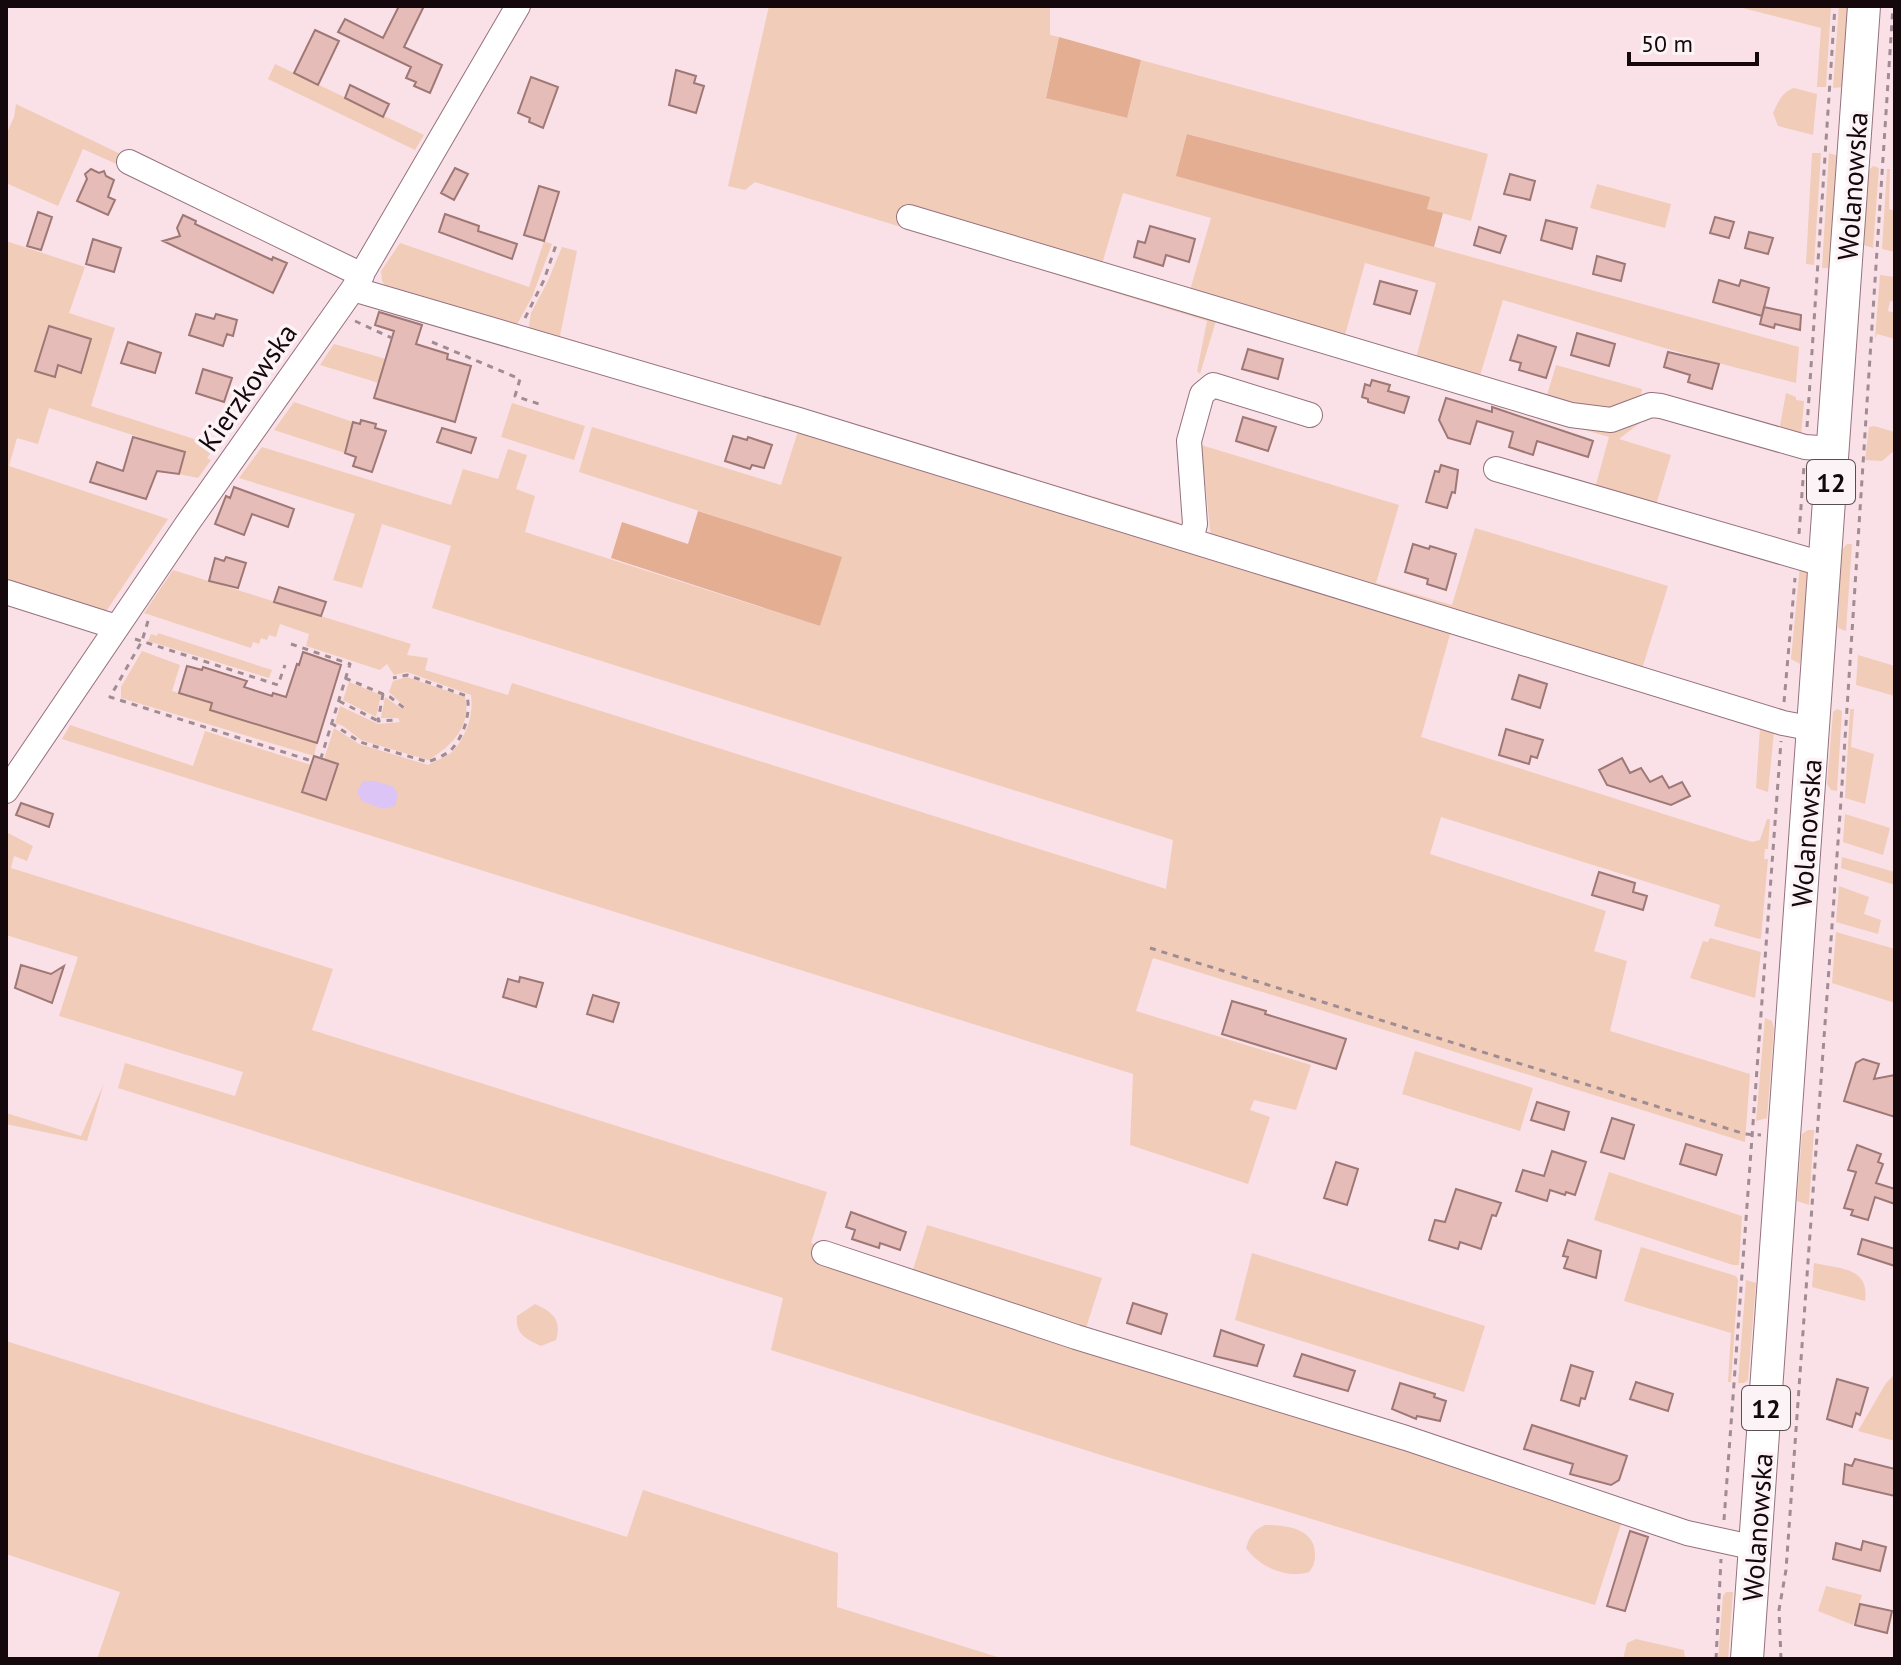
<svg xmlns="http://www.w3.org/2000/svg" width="1901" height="1665" font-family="'PT Sans',sans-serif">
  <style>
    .green { fill: #f0ccb9 }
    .forest { fill: #e3ae91 }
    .water { fill: #dcc4f6 }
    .building { fill: #e6bcb9; stroke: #9e7875; stroke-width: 2 }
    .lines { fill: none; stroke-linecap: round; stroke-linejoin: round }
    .minor-casing { stroke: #96717d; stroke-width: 26 }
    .major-casing { stroke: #96717d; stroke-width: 34 }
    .path { stroke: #a08c92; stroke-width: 3; stroke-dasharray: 6 6; stroke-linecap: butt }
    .minor { stroke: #fff; stroke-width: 24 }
    .major { stroke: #fff; stroke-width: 32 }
    .labels { text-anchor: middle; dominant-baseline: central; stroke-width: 7; stroke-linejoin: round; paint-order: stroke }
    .shield { fill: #fcf3f6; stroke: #5a4e53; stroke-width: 2 }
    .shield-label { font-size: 26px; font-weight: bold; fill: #15080d }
    .street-label { font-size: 28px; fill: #15080d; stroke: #fcf3f6 }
  </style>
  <rect width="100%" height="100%" fill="#fae1e8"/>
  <path class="green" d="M769,6H1050V35L1059,37L1046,97L1126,118L1141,60L1488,154L1471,221L1427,209L1429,197L1188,134L1177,176L1799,347L1796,383L1695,357L1503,300L1478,382L1415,362L1436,283L1365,263L1345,335L1389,347L1387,355L1190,290L1211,218L1123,193L1102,264L1587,422L1650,415L1619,439L1671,455L1656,505L1595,488L1609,437L1216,321L1200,374L1197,371L1207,321L755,182L745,190L728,186Z
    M1735,6H1831L1826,87H1817L1821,28Z
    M1839,6H1850L1844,87L1833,88Z
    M275,64L424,135L415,150L268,79Z
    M1794,88L1817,94L1813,135L1778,126L1773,113C1778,102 1782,92 1794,88Z
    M16,104L127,157L123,167L83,149L58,206L6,183V135L14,117Z
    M1812,153H1821L1814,265L1806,264Z
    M1829,153L1838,156L1831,268H1822Z
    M1873,166L1879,168L1873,248L1864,245L1868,171Z
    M1887,169H1890L1889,209L1895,211V252L1882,249Z
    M1597,184L1671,204L1665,228L1590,208Z
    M6,241L85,267L69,313L115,328L91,406L216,446L207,458L211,460L198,478L179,474L185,452L49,408L38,444L17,438L9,466L168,519L105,613L6,582Z
    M544,241L552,244L532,297L515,328L390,292L382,281L381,271L400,243L529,287Z
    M562,247L577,251L560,336L1178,522L1185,530L528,331L531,313L547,283Z
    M1880,275L1895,277V302L1890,301L1888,311L1895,313V339L1877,334L1875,339Z
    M334,344L386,359L379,383L320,365Z
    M1556,365L1642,389L1640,401L1627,411L1545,402Z
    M1786,393L1796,397V400L1804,401L1801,436L1779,431Z
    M294,402L353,422L345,453L274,430Z
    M512,403L585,426L574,460L501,437Z
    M1874,426L1895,432V450L1882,461L1865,460L1869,427Z
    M592,427L781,485L798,431L1451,631L1421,737L1752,842L1760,840L1767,819H1770L1768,849H1765L1764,859H1768L1761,938L1759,939L1714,926L1720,905L1441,817L1430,854L1606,911L1594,951L1627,961L1610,1031L1750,1074L1745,1142L1153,958L1136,1011L1311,1065L1296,1110L1254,1100L1250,1110L1270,1117L1248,1184L1130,1145L1133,1074L62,739L70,725L193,766L205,731L311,765L302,792L338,764L324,759L334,728L359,744L428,765C435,761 446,757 452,752C466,737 474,715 471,695L407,672L394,675L387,664L380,670L306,646L309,634L280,624L276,637L269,635L267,640L261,638L259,644L253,642L251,648L144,613L173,570L411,644L407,655L428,658L425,670L508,695L512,683L1166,889L1173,840L432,608L451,546L382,524L362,588L333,580L355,514L239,478L262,447L451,505L463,469L498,479L508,449L527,455L516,489L535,496L525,532L820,626L841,557L579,472Z
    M1201,445L1399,505L1376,583L1452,605L1475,528L1668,586L1641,672L1211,537Z
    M1847,544H1852L1846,631L1838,628L1841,551Z
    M1800,565L1810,573L1800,664L1791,659Z
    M158,633L272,670L269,678L148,641L151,634L157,636Z
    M142,651L180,665L172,691L212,703L317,743L314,756L121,698V687Z
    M1858,655L1895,666V696L1856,685Z
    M407,677L465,697C472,726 451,747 428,760L361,740L343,726L335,723L340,706L378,724L400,722L398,718H381L385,697L402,709L405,707L389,692L393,681Z
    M349,682L381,695L376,717L343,700Z
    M1837,709L1842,711L1837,791L1831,790L1827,784L1833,712Z
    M1850,709H1854L1851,747L1874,754L1865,804L1845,798Z
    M1760,728L1774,732L1768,792L1756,788Z
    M1845,814L1890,828L1883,855L1843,842Z
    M6,832L33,846L27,861L14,856L11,868L333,969L312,1030L827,1192L811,1243L1379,1442L1622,1521L1595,1605L1104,1456L771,1350L783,1298L118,1088L125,1063L235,1096L243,1072L59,1016L78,957L6,935Z
    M1842,857L1895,872V885L1841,868Z
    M1839,886L1869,897L1864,914L1881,920L1878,934L1836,922Z
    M1836,932L1895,949V1003L1832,983Z
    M1710,938L1761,952L1755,998L1690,978L1703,941L1708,942Z
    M1765,1018L1772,1021L1774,1029L1767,1118L1756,1121Z
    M1415,1051L1533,1088L1520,1131L1402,1094Z
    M104,1083L87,1141L6,1124V1113L81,1136Z
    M1808,1130H1814L1809,1205L1797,1201L1802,1134Z
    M1609,1172L1742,1216L1739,1265H1733L1594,1220Z
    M927,1225L1102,1278L1086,1328L911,1276Z
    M1641,1247L1736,1276L1738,1280L1731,1382H1728L1731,1333L1624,1301Z
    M1252,1253L1485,1326L1464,1392L1235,1320Z
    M1814,1263C1840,1269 1870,1267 1865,1301L1812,1287Z
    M1746,1280L1756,1283L1748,1380L1744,1383H1738Z
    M535,1304C553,1312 562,1320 556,1340L541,1346C526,1339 515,1334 517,1316Z
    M6,1341L627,1537L643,1490L838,1553L837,1607L1004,1659H97L120,1592L6,1554Z
    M1895,1374V1441L1858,1431L1886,1383Z
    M1265,1525C1285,1525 1315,1528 1315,1554C1315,1562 1314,1566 1309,1572C1287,1579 1259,1567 1246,1548C1250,1536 1253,1530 1265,1525Z
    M1826,1586L1862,1595L1853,1625L1818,1611Z
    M1726,1592H1733L1728,1659H1718L1723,1596Z
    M1636,1639L1684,1650L1685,1659H1623L1627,1643Z"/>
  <path class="forest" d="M1059,37L1141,60L1127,118L1046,98Z
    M1187,134L1430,197L1427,209L1443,213L1434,247L1176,176Z
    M698,511L842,557L820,626L611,558L622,522L688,544Z"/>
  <path class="water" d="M363,781H375L394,787L398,795L395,806L383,809L362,801L357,792Z"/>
  <path class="building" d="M399,6H424L404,47L442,65L430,93L414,86L416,82L406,78L411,67L338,32L345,19L383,38Z
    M315,30L339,41L318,85L294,73Z
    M676,70L696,76L694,83L704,86L696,113L669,105Z
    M531,77L558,87L543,128L529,122L530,118L518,113Z
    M350,85L389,104L383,117L345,98Z
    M455,168L468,174L454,200L441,193Z
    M91,169L99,173L104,171L106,176L114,180L108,197L115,200L108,215L77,201L87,179L85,174Z
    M1510,174L1535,181L1530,200L1504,194Z
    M539,186L559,192L544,241L524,235Z
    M38,212L52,217L41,250L27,246Z
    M445,214L479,226L478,231L517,244L512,259L439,232Z
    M183,215L196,221L195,224L272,260L273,257L287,263L273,293L163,241L180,236L177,228Z
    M1715,217L1734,222L1729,238L1710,233Z
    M1546,220L1577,228L1572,249L1541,240Z
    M1150,226L1195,239L1189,262L1166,255L1163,266L1134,257L1138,241L1145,243Z
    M1479,227L1506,236L1500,253L1474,245Z
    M1749,232L1773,238L1768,254L1745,248Z
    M93,239L121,248L114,272L86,264Z
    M1597,256L1625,264L1621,281L1593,274Z
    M1719,280L1739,286L1741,280L1769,288L1762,316L1713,302Z
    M1380,281L1417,291L1410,314L1374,304Z
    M1764,307L1801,315L1800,330L1775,324L1774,328L1760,324Z
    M379,312L422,325L416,344L448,354L447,359L471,366L455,422L374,398L394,331L375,325Z
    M196,314L214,319L216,314L237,320L233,336L227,334L223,346L189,335Z
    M49,326L91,339L81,373L58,365L55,377L35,371Z
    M1577,333L1615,344L1609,366L1571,355Z
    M1518,335L1556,347L1546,378L1519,370L1521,363L1510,360Z
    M128,342L161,353L155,373L121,363Z
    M1248,349L1283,359L1278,379L1242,369Z
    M1668,352L1719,364L1712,389L1688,382L1690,375L1664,367Z
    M203,369L232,378L224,402L196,393Z
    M1372,380L1390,385L1388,391L1409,397L1404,413L1368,402V399L1362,397L1365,384L1370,386Z
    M1446,398L1492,412V407L1593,441L1588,457L1537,441L1533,455L1509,447L1513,432L1477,421L1470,444L1448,438L1439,420Z
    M1243,417L1276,427L1268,451L1236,441Z
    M361,420L376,424L375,428L386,431L372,472L353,466L356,457L345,453L353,422L360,424Z
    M442,428L476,438L471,453L437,442Z
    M733,436L747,440L748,437L772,445L764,468L752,465L750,469L725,461Z
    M133,437L185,452L179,474L157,471L146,499L90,482L97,462L123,471Z
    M1441,465L1458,470L1455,493L1452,492L1447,508L1426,502L1435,471L1439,472Z
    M234,487L294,509L288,527L252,514L244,535L215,524L226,496L230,498Z
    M1413,544L1429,549L1430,546L1456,554L1446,590L1427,584L1428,579L1405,572Z
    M226,557L246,563L238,588L209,581L215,558L224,561Z
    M279,587L326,602L321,616L274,602Z
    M303,652L341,665L317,743L210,710L212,703L179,693L187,666L202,670L203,667L247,681L244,687L272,696L273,693L286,697L297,664L299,665Z
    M1519,675L1547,684L1540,708L1512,699Z
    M1506,729L1543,740L1537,758L1531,756L1529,764L1499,755Z
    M314,756L338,764L326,800L302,792Z
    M1622,758L1630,773L1641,768L1650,782L1662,776L1669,788L1682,782L1690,796L1671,805L1607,785L1599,770Z
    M21,803L53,814L49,827L16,815Z
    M1599,872L1635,883L1633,892L1647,896L1643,910L1592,895Z
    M21,965L51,974L64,966L52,1003L15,988Z
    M520,977L543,983L536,1007L503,997L508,979L519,982Z
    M593,995L619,1003L613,1022L587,1014Z
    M1232,1001L1266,1011L1265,1014L1346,1039L1336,1069L1222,1034Z
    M1863,1059L1879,1064L1874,1079L1895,1075V1117L1844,1101L1856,1063Z
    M1537,1102L1569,1112L1564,1130L1531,1120Z
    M1612,1118L1634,1125L1624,1159L1601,1152Z
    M1686,1144L1722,1155L1716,1175L1680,1164Z
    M1857,1145L1881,1154L1878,1162L1883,1164L1876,1183L1895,1189V1204L1875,1197L1868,1220L1851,1215L1853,1210L1844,1208L1856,1172L1848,1170Z
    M1552,1151L1586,1162L1575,1195L1566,1192L1565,1195L1550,1190L1547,1201L1516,1191L1523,1170L1544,1176Z
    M1336,1162L1358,1169L1347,1205L1324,1198Z
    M1456,1189L1501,1203L1496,1216L1492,1215L1481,1249L1460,1242L1458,1249L1429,1240L1435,1220L1445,1222Z
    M851,1212L906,1232L900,1250L880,1243L879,1248L852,1239L855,1230L846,1227Z
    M1862,1239L1895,1249V1266L1858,1254Z
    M1568,1240L1601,1251L1596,1278L1564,1268L1568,1257L1563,1256Z
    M1133,1303L1167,1314L1161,1334L1127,1323Z
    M1221,1330L1264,1345L1257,1366L1214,1356Z
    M1302,1354L1355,1371L1348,1391L1294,1376Z
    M1571,1365L1593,1372L1585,1399L1581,1398L1579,1406L1561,1400Z
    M1837,1379L1868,1388L1860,1415L1856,1413L1852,1427L1827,1419Z
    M1636,1382L1673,1394L1668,1411L1630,1399Z
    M1400,1383L1435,1394L1434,1397L1446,1401L1440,1421L1417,1416L1416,1419L1392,1409Z
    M1532,1425L1627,1456L1619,1480L1611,1485L1570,1474L1573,1464L1524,1449Z
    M1855,1459L1895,1469V1496L1843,1484L1845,1464L1852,1466Z
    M1630,1531L1648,1537L1625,1611L1607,1606Z
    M1863,1541L1886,1547L1880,1571L1833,1559L1836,1543L1861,1550Z
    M1860,1604L1892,1611L1887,1633L1855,1625Z"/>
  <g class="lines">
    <g class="minor-casing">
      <path id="minor" d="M129,162L362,275
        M909,217L1571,415L1611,420L1651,405L1661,406L1805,447L1833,449
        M353,289L799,420L1783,723L1814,729
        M1496,469L1826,565
        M1191,540L1195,524L1189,441L1202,394L1213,385L1310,415
        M6,592L116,627
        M6,791L187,524L353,289L518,6
        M824,1253L1076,1337L1406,1438L1687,1533L1756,1548"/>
    </g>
    <g class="major-casing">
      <path id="major" d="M1747,1659L1864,6"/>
    </g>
    <path class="path" d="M525,318L544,280L556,245
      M355,321L392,338
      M432,342L520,379L515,396L539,404
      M1807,427L1835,6
      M1799,534L1804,466
      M148,621L142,641L110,697L312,761
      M135,639L278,685L285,665
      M291,644L350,664L321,758
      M345,678L390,697L404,708
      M383,694L378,721L398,720
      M339,701L378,721
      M1784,702L1795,578
      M331,723L360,742L428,762C435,759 446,755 451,750C464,736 471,713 467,696L407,675L393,678
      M1150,948L1745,1134L1761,1135
      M1724,1520L1781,741
      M1716,1659L1721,1559
      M1781,1659L1779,1610L1786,1570L1841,800L1893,6"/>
    <use href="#minor" class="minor"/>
    <use href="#major" class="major"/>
  </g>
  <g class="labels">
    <g class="shield">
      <rect x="1807" y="460" width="48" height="44" rx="6"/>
      <rect x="1742" y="1386" width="48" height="44" rx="6"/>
    </g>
    <g class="shield-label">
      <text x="1831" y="482">12</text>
      <text x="1766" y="1408">12</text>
    </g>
    <g class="street-label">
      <text transform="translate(1852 186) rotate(-86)">Wolanowska</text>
      <text transform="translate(247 387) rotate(-55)">Kierzkowska</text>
      <text transform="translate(1806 833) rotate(-86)">Wolanowska</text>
      <text transform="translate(1757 1527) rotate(-86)">Wolanowska</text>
    </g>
  </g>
  <rect width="1901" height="1665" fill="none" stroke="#15080d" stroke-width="16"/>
  <path d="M1629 52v12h128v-12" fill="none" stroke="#15080d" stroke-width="4"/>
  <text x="1641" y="52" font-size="24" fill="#15080d" stroke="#fcf3f6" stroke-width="6" paint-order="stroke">50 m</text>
</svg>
